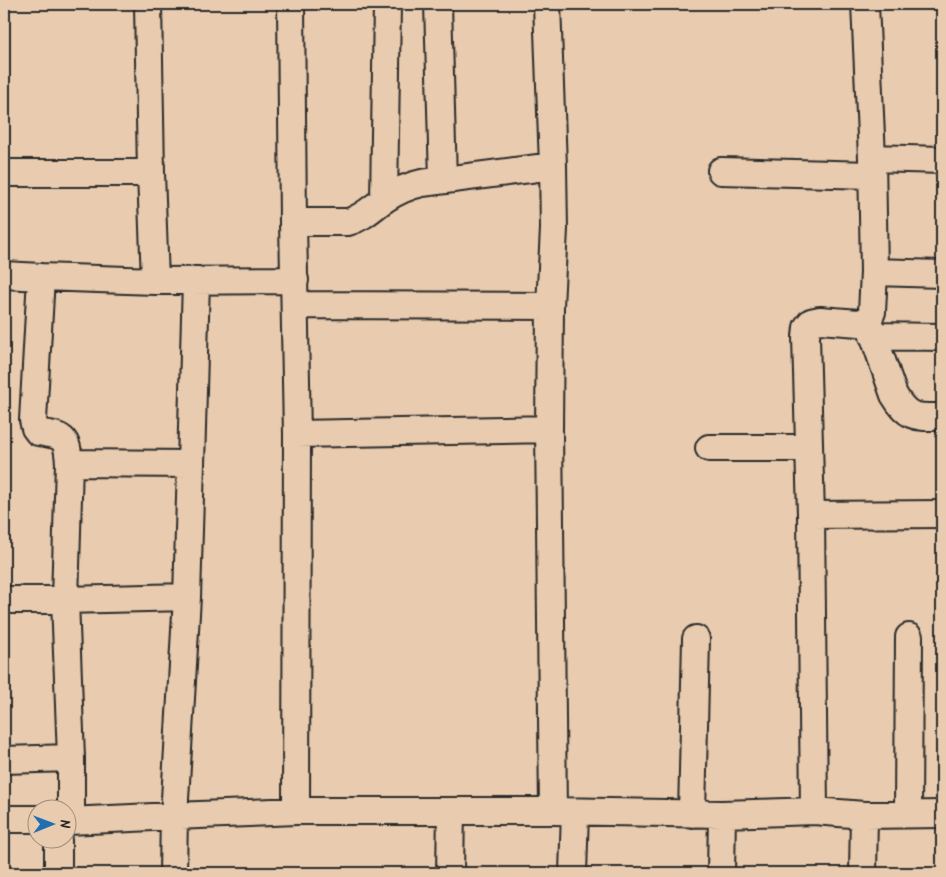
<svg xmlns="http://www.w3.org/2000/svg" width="946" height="877" font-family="Kalam,sans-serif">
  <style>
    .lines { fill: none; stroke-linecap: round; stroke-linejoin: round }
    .minor-casing { stroke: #2b2b2b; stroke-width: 30 }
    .minor { stroke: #e9ccaf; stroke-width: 26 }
  </style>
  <rect width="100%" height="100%" fill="#e9ccaf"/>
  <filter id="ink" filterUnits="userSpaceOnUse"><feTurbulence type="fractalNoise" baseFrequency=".02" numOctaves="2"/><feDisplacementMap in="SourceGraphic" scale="10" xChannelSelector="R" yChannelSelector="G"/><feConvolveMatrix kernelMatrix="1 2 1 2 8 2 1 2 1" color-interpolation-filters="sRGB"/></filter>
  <g filter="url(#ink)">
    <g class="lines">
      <g class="minor-casing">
        <path id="minor" d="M291,4L293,222L297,434L296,811
          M438,4L443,180
          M547,4L553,166L554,229L550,306L549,429L553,811
          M872,158L942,160
          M721,171L872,175
          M4,173H151L148,4
          M151,173L155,281
          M384,200L387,4
          M293,222H348C363,218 373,207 385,199C397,191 408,186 422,183L553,166
          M874,272L942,274
          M4,275L41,277L33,420L35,428L38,432C64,436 67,437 69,463L65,600L71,758V821
          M41,277L155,281L295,280
          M295,305L550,306
          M868,320L894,395C908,419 916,417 942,417
          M873,336L942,337
          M297,434L549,429
          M709,448H809
          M69,463L191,464L196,280
          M811,515L942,514
          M4,600H65L187,597
          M4,760L71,758
          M814,811L811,515L806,337L807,327L811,322L820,320L859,323L868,320L872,312L874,272L872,158L865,4
          M692,814L696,639
          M908,814L909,637
          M4,819H38
          M68,821L174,816L187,597L191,464
          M58,840V873
          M173,873L174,816L296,811H553L722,814L814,811L864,815L942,814
          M450,873L451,811
          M573,873L575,812
          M721,873L722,814
          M863,873L864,815"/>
      </g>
      <use href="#minor" class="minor"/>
    </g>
  </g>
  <rect width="946" height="877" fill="none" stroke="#e9ccaf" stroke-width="20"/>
  <rect x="10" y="10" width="926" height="857" fill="none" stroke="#2b2b2b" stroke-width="2" filter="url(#ink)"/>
  <g transform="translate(52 824) rotate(89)"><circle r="24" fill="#e9ccaf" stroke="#9d8c7a"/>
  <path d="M0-4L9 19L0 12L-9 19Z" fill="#1f6fb2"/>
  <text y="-8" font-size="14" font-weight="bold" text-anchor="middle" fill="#2b2b2b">N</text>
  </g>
</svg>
